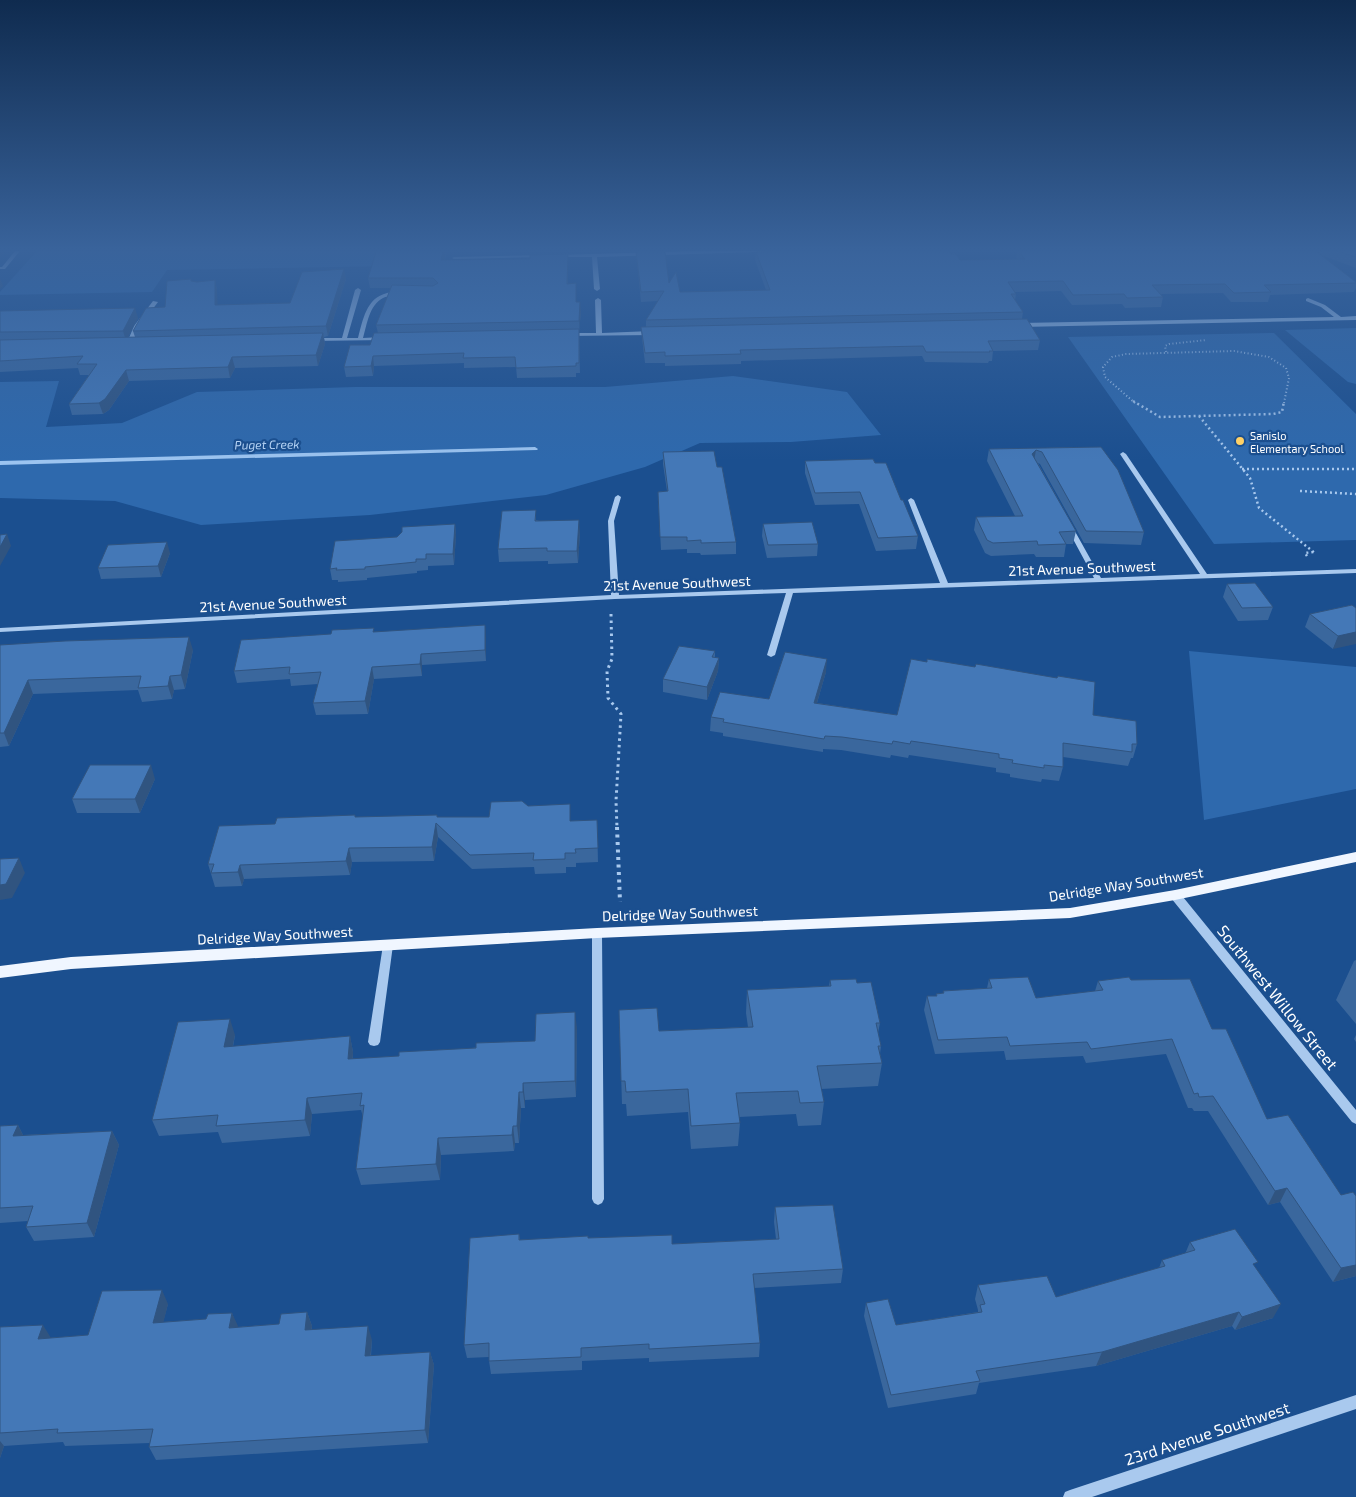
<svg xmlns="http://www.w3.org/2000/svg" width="1356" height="1497" font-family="'Exo 2',sans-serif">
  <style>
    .green { fill: #2e69ad }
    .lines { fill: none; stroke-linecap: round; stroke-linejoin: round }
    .stream { fill: #9cc4f0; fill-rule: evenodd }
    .path-far3 { stroke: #a9c9ee; stroke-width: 2; stroke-dasharray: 1 2.5; stroke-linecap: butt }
    .path-far2 { stroke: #a9c9ee; stroke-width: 2.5; stroke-dasharray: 2 3; stroke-linecap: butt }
    .path-far1 { stroke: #a9c9ee; stroke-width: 3; stroke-dasharray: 2.5 4; stroke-linecap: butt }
    .path { stroke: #a9c9ee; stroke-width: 4; stroke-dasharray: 3 4.5; stroke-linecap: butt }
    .minor { fill: #a9c9ee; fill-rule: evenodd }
    .major { fill: #f0f6ff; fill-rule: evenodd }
    .wall { fill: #3a679d }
    .shaded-wall { fill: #305480 }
    .building { fill: #4478b7; stroke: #305480 }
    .poi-dot { fill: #ffd166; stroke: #1b4f8f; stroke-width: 2 }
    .labels { text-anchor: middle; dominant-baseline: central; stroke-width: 4.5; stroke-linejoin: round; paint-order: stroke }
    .far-poi-label { font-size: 11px; fill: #fff; stroke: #1b4f8f; text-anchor: start }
    .far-water-label { font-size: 12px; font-style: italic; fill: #b5d3f5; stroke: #1b4f8f }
    .street-label { font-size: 14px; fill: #fff; stroke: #1b4f8f }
    .near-street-label { font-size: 16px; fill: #fff; stroke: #1b4f8f }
  </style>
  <rect width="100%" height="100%" fill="#1b4f8f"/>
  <path class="green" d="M37,251H447L444,265L167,270L152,292L0,295V292Z
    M1356,328V384L1348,382L1285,330Z
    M1274,333L1356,414V540L1214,544L1068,337Z
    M733,376L847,392L881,435L791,442L700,443L645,467L546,495L370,515L201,525L115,501L0,498V382L59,381L46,427L122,423L197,392L355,387H605Z
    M1189,651L1356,667V789L1204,820Z"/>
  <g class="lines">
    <path class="stream" d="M535,447L538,449L537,450L0,465V461Z"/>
    <path class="path-far3" d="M1166,352L1165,346L1169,344L1206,340
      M1135,403L1105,377L1103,367L1112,357L1126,354L1234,351L1269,357L1286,368L1289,378L1284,403"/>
    <path class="path-far2" d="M1133,401L1160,417L1273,414L1282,412L1284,401
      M1199,416L1250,478L1259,508L1316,554
      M1242,469H1356
      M1300,491L1356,494
      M1307,556L1305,553L1314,552"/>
    <path class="path-far1" d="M611,614L612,659L607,671L608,698L621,714L616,801L617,828"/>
    <path class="path" d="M617,827L620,902"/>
    <path class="minor" d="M15,251H20L5,269H0V267H2Z
      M697,251H788L597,257L600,289L597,291L594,289L592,257H556L554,256L556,255Z
      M541,255H543V257L454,259L452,258L454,257Z
      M358,288L361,290L347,338H358C363,320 366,298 387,293C392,292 398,291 403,293C397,296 389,295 383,298C369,305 367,325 363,338L382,337L385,339L384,340L311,341L310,340L313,338H342L355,290Z
      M598,298L601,300L602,333L652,331L655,333L652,335L566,336V334L568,333H596L595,300Z
      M1308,298L1325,305L1341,317L1356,316V320L1020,327L1017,325L1020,323L1334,317L1321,307L1306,301V299Z
      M153,301L158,302L140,326L131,346H127L126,345L134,326Z
      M1123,452L1126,454L1207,574L1356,569V573L793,593L775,655L771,657L767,655L786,593L615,599L0,632V628L611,595L608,521L615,497L618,495L621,497L614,521L619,595L940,583L908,500L911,498L914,500L948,583L1094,578L1066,526L1069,524L1072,526L1101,578L1200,574L1120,454Z
      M1175,891L1179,892L1356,1110V1124L1352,1122L1171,898L1170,895L1171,892Z
      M597,929L601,930L602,933L604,1199L602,1203L598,1205L594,1203L592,1199V933L593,930Z
      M388,941L392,942L393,945L380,1042L378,1045L374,1046L370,1045L368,1042L383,945L384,942Z
      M1356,1395V1409L1092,1497H1063L1065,1492L1070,1490Z"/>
    <path class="major" d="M1356,852V862L1175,900L1070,918L597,938L71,969L0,978V966L71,957L597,928L1070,908L1175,890Z"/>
  </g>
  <path class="wall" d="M446,252L444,260L568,264V284L581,312L579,332L580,373H576V377L517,378L516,367L464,368V363L374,366L373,376L346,377L344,367L370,345L378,333L376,325L391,288H370L368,278Z
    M636,252H665L669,283L680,292L766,290L755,260L756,252L950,254L960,260L1016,259L1017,252H1356V268L1321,255L1356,282V288L1354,292L1270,295L1268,302H1231L1223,293L1161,294L1163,297L1161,307L1125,308L1122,304L1072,305L1061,291L1014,292L1016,294L1015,300L1023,312L1022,319L1040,340L1038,350L993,351L992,361H989L988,363L925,362L922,356L741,361V364L665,366V363H645L642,338L641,327H646V320L658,301L641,302Z
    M346,279L328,336L324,337L325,344L318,366L235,368L230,378L129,381L109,410L103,414L72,415L69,404L89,375H80L78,368L0,372V311L138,318L128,337H135L133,331L165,307L192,281L197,282L215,280L217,290V305L290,303Z
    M1101,447L1144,532L1141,545L1084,543L1040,464L1038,463L1076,531L1073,544H1066L1064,557H1036L1034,554L991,556L985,553L974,530L976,517L1015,516L987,461L989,449Z
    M663,452L717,467L736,542V554L701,555L700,553H687V549L661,550L658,492L667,491L663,464Z
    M805,461L875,463L901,500L918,536L916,549L876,551L859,504L815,505L805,473Z
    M536,510V520L580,532L578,563L548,564V561L499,562L498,549Z
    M455,524L456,535L454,565L428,566V570L417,571V573L367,578V580L338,582V580H332L330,569L397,537Z
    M763,524L818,544L817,556L767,558L762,536Z
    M170,553L161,577L101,579L98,568Z
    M1227,584L1273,607L1268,620L1238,621L1223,597Z
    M1352,605L1333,649L1305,627L1310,614Z
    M375,632L486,637V661L422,665V676L374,679L368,714L316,715L313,703L318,684L291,686L290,679L237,683L234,671Z
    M0,645L193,650L185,689L174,690L172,699L142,702L138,690L33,694L9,746L0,747Z
    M715,651V657L719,658L718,671L707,700L663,692V679Z
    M826,672L817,703L897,715H1093L1137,744L1133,758H1131L1128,766L1063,757V767L1059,781L1042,779L1041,782L1010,777V774L996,772V768L909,755L908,758L891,755L890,758L841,750L823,749V752L723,736V733L710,731L711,717L769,699Z
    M155,779L140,813H77L72,799Z
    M528,806L571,821L597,820L598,862L576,863V867H566V873L535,874L534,867L472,869L438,837L434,861L352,862L350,875L244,879L242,886L215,887L208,864L275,824L356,817H489Z
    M1356,960V1024L1336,1000L1354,961Z
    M989,979L1036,998L1095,991L1098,981L1131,980L1212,1029L1267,1119L1356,1276L1333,1282L1280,1202L1268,1205L1208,1111H1194L1192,1108H1188L1166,1054L1086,1063L1083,1056L1006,1060L1004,1051L935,1054L924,1010L927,996H936V994L943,993V991L987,988Z
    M830,980L857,983L880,1023L878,1033L881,1046L880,1054L882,1063L878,1086L821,1089L824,1102L821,1125L798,1126L796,1114L739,1117L740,1123L738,1146L691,1149L688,1112L627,1116L626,1104H622L619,1010L659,1031L748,1027L746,1013L747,990L829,986Z
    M577,1028L576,1097L525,1100V1108H521L519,1143H515L514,1151L441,1155L440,1180L361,1185L356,1169L363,1117L361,1110L312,1114L310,1136L222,1143L218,1132L159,1136L152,1120L235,1035L233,1047L350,1036L353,1052V1059L399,1056L535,1041Z
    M1356,1035V1042L1354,1039Z
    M18,1125L23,1135L112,1131L119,1145L94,1237L34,1241L26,1227L28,1221L0,1223V1126Z
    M775,1207L843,1269L841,1283L754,1288L760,1343L759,1357L649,1362V1358L582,1361V1370L491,1374L489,1361V1357L467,1358L464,1345L519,1234L520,1240L588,1238L672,1244L776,1239L774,1222Z
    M1190,1242L1255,1267L1273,1318L1235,1330L1232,1326L1096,1366L979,1383L976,1394L888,1408L864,1316L866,1303L896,1325L978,1312V1310L975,1299L978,1285L1056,1297L1159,1268L1162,1260L1185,1254Z
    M168,1304L163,1322L206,1319L232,1313L237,1327L279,1324L307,1312L312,1326V1330L372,1340L371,1356L430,1352L434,1365L428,1443L156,1460L149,1447L150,1443L65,1446L63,1442L4,1446L0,1458V1327L50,1338L88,1335Z"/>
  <path class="shaded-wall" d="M0,252H6L0,257Z
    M443,252H446L442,270L441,260Z
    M344,269L346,279L328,336L326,326Z
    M0,278L3,286L0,289Z
    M215,280L217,290L218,315L215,305Z
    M580,302L581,312L579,331V321Z
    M135,308L138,318L126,341L123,331Z
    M323,333L325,344L318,366L316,355Z
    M373,356L374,366L373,376L371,366Z
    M232,357L235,368L230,378L228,367Z
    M126,370L129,381L109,410L103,414L99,403Z
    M1036,450L1034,461L1032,454Z
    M579,520L580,532L578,563L577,551Z
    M455,524L456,535L454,565L453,554Z
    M7,534L11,546L0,566V547Z
    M167,542L170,553L161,577L158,566Z
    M485,625L486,637V661L485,650Z
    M1356,632V644L1333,649L1338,636Z
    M189,637L193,650L185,689L181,675Z
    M421,654L422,665V676L420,664Z
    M719,658L718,671L707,700V687Z
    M827,659L826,672L813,716L814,703Z
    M372,667L374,679L368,714L365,701Z
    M170,676L174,690L172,699L168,686Z
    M28,680L33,694L9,746L4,733Z
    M151,765L155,779L140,813L135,799Z
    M436,823L438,837L434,861L432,847Z
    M349,848L352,862L350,875L346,861Z
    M19,858L25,873L12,898L0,900V885Z
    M240,865L244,879L242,886L238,872Z
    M575,1012L577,1028L576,1097L575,1081Z
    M230,1019L235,1035L229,1064L224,1047Z
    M350,1036L353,1052L352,1076L348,1059Z
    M523,1083L525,1100V1108L523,1092Z
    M519,1092L521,1108L519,1143L517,1126Z
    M307,1098L312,1114L310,1136L305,1120Z
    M18,1125L25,1139L13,1136Z
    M513,1126L515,1143L514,1151L512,1135Z
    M112,1131L119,1145L94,1237L87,1223Z
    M438,1138L441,1155L440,1180L436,1164Z
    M1287,1188L1280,1202L1268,1205L1275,1191Z
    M1356,1265V1276L1333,1282L1341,1268Z
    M162,1290L168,1304L160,1336L153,1323Z
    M1281,1304L1273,1318L1235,1330L1242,1317Z
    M307,1312L312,1326L310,1344L305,1330Z
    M1239,1312L1232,1326L1096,1366L1102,1352Z
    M232,1313L238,1326L235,1341L229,1328Z
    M43,1325L51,1338L38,1339Z
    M368,1326L372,1340L369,1370L365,1356Z
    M430,1352L434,1365L428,1443L425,1430Z
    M0,1441L4,1446L0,1458Z"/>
  <path class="building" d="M376,252H443L441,260L530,259V255L568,254L567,284L576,283V302H580L579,321L376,325L392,285L433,286L438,283L433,278H368Z
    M636,252H665L669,283L676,272L680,292L770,290L756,252H949L950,254H956L960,260L1025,259L1019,252H1317L1356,282V283L1264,285L1271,292L1234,293L1225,284L1152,285L1163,297L1127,298L1124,294L1073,295L1063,281L1008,282L1016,294H1011L1023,312L646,320L664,291L641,292Z
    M1340,252H1356V257Z
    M344,269L326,326L133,331L146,308L165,307L167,281L191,279V281L197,282L215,280V305L290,303L302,272Z
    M135,308L123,331L0,332V311Z
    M1027,319L1040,340L988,341L993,351H989L990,352H926L923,346L740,350L741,354L665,356V352L645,353L641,327Z
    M579,329V363H576V366L516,368L515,357L463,358L464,353L373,356L371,366L344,367L350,345H370L374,333Z
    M323,333L316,355L232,357L228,367L126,370L105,399L99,403L69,404L97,364H77L83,356L0,361V340Z
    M1101,447L1118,470L1144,532L1086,531L1042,452L1036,450L1032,454L1076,531L1059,532L1066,544L1038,545L1037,541L993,543L987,540L976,517L1023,516L989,449Z
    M714,451L717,467H722L736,542L701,543V540L687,541V537H660L658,492L668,491L663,452Z
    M873,459L875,463H886L901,500H903L918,536L878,538L860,492L815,493L805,461Z
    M536,510L535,521L579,520L577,551H547V548L498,549L502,511Z
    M812,522L818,544L768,545L763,524Z
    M455,524L453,554H426V559H416V562L365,567V569L336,570L337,568L330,569L335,541L397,537L402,532V527Z
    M7,534L0,547V535Z
    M167,542L158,566L98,568L108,545Z
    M1255,583L1273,607L1242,608L1227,584Z
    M1352,605L1356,608V632L1338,636L1310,614Z
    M485,625V650L421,654L420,664L372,667L365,701L313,703L321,672L289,674L290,667L234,671L241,640L331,634L332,630L374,628L373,632Z
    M189,637L181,675L170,676L168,686L138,688L141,676L28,680L4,733H0V645L65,641Z
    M679,646L715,651L712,657L719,658L707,687L663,679Z
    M785,652L827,659L814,703L897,715L911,659L927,662V659L975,667L976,664L1057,678L1058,676L1095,682L1093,715L1136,721L1137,744H1132V752L1063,743V767L1044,765V768L1012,763L1013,760L999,758V754L911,741L910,744L893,741L892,744L842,737L825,736L824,739L723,722L724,719L711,717L720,692L769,699Z
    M90,765H151L135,799H72Z
    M522,801L528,806L570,804V821L597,820L598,848L575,849L576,853H565V859L533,860L534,853L470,855L436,823L432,847L349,848L346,861L240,865L238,872L211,873L214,864H208L219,826L275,824L277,818L355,815V817L437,815V817H489L491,802Z
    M19,858L6,884L0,885V859Z
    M1028,977L1036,998L1103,990L1098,981L1129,977L1131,980L1190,979L1212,1029H1226L1267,1119L1288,1115L1341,1195L1353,1192L1356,1196V1265L1341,1268L1287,1188L1275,1191L1213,1096L1199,1097L1198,1093L1194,1094L1172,1039L1091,1049L1087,1042L1010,1046L1007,1037L938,1040L927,996H937L936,994L944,993L943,991L992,988L989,979Z
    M856,979L857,983L871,982L880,1023H876L881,1046H878L882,1063L817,1066L824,1102L800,1103L798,1091L736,1093L740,1123L691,1126L688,1089L626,1092L625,1081H621L619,1010L657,1008L659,1031L753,1027L747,990L831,986L830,980Z
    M575,1012V1081L523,1083V1092H519L517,1126H513L512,1135L438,1138L436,1164L356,1169L364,1105L360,1106L362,1093L307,1098L305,1120L216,1126L218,1115L152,1120L178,1022L230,1019L224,1047L350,1036L348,1059L399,1056V1052L476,1048V1043L535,1041L536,1014Z
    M18,1125L13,1136L112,1131L87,1223L26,1227L33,1206L0,1208V1126Z
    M833,1205L843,1269L753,1274L760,1343L649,1349V1344L581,1348V1357L489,1361V1343L464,1345L470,1238L519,1234V1240L588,1236V1238L672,1235V1244L779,1239L775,1207Z
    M1235,1229L1258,1262L1253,1264L1281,1304L1242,1317L1239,1312L1102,1352L976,1371L980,1381L891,1395L866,1303L888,1299L896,1325L982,1312L980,1305L985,1304L978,1285L1047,1276L1056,1297L1165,1266L1162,1260L1195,1250L1190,1242Z
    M162,1290L153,1323L206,1319L208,1314L232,1313L229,1328L279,1324L281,1314L307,1312L305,1330L368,1326L365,1356L430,1352L425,1430L149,1447L153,1429L57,1433L58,1429L0,1433V1327L43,1325L38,1339L88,1335L102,1291Z"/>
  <linearGradient id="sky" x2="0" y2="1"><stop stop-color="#0f2b4f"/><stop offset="0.54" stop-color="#39639b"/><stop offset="1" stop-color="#39639b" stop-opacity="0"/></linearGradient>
  <rect width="1356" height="461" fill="url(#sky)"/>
  <circle class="poi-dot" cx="1240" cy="441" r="5"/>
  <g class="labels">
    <g class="far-poi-label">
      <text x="1250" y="435">Sanislo<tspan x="1250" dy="13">Elementary School</tspan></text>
    </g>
    <g class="far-water-label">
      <text transform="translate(267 444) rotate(-1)">Puget Creek</text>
    </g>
    <g class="street-label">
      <text transform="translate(1082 568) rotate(-2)">21st Avenue Southwest</text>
      <text transform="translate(677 583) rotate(-2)">21st Avenue Southwest</text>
      <text transform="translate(273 603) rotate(-3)">21st Avenue Southwest</text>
      <text transform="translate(1126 884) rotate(-9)">Delridge Way Southwest</text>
      <text transform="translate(680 913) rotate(-2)">Delridge Way Southwest</text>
      <text transform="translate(275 935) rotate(-3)">Delridge Way Southwest</text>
    </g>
    <g class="near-street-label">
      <text transform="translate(1278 997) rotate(51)">Southwest Willow Street</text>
      <text transform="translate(1207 1433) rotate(-18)">23rd Avenue Southwest</text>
    </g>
  </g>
</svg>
